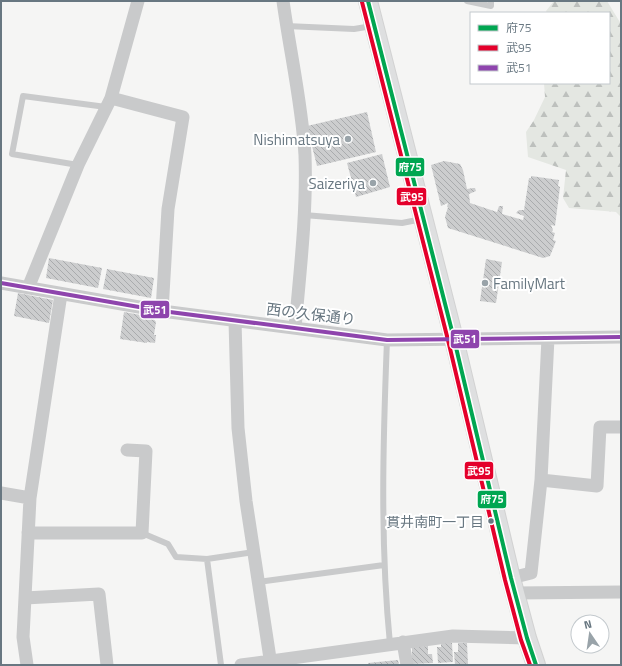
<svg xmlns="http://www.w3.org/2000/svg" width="622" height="666" font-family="'Titillium Web','Noto Sans JP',sans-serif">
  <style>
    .forest { fill: url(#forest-firs) }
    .building { fill: url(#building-back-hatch) }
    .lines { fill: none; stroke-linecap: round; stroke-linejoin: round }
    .secondary-casing { stroke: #d2d2d2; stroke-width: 20 }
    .service { stroke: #c9cacb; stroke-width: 6 }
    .minor { stroke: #c9cacb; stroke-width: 13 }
    .secondary { stroke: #dedfe0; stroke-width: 18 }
    .bus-1-casing { stroke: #fff; stroke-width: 7 }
    .bus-2-casing { stroke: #fff; stroke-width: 7 }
    .bus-3-casing { stroke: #fff; stroke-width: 7 }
    .bus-1 { stroke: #00a651; stroke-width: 4 }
    .bus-2 { stroke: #e4002b; stroke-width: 4 }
    .bus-3 { stroke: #8e44ad; stroke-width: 4 }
    .poi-dot { fill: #99a3a9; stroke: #fff; stroke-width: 1.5 }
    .bus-dot { fill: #687781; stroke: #fff; stroke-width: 1.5 }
    .labels { text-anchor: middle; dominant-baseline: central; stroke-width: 4; stroke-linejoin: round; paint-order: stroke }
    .bus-label { font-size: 14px; fill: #687781; stroke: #fff; text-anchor: end }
    .poi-label { font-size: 15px; fill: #687781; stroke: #fff; text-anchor: end }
    .street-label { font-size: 15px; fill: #687781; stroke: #fff }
    .line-badge { stroke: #fff; stroke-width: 1.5 }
    .badge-label { font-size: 11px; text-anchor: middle; font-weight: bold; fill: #fff }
  </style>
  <defs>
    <pattern id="forest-firs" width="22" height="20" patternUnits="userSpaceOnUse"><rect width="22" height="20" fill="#e4e7e2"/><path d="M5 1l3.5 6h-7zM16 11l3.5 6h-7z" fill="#bdc0bd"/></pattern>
    <pattern id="building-back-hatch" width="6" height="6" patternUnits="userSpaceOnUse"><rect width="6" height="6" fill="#cccdce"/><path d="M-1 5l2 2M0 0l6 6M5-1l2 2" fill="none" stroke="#a9abad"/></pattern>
  </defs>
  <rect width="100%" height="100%" fill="#f5f5f4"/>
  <path class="forest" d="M554,1H607L621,24V217L616,212L569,208L563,198L566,170L528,157L526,132L534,120L545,97L544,83H609V13H547L546,11Z"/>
  <path class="building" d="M367,112L376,152L317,166L307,126Z
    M382,154L390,187L356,197L347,163Z
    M444,161L460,164L463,170L467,189L473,188H475L476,191L469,194L470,203L497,212L499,206H503L502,214L523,220L524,216L516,213L519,210H524L529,178H531V176L559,180L558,186L560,187L555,226L551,225L553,230L552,232L555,233L553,240L556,241L550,256L543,258L448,228L445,217L448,207H447L448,203L441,206L431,165Z
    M49,258L102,268L98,288L46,278Z
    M486,259L502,262L496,303L480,301Z
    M107,269L154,278L151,298L103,289Z
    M18,293L53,300L49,323L14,316Z
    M124,312L152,317L156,322L154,335H156L155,343L147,342V343L120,339Z
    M441,643H452L453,662L438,663L437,647H441Z
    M458,643H467L468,665H455L454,652H458Z
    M428,646V654H432L433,663L412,664V647Z
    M398,660L399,665H368V663Z"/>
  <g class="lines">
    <g class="secondary-casing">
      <path id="secondary" d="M368,1L454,339L511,578L527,638L536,665"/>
    </g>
    <path class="service" d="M467,1L491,6V1
      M286,26L354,29L372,26
      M78,165L12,154L23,96L106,107
      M304,215L402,223L422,219
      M387,340C383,441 380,543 390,644
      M142,533L168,544L176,557L207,559L254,552
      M207,559L221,665
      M258,582L384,565"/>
    <path class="minor" d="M283,1C290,52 302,104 305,155C307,213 300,271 295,328
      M111,98L183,117L168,209L162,311
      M1,283L162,311L387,340L621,337
      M28,288L78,165L111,98L138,1
      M235,321L238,428L246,501L271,665
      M541,480L597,486L600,427H621
      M1,493L30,498
      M28,533H142L146,451L127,450
      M511,578L531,573L541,480L548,338
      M515,593L621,592
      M25,598L99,594L107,665
      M403,642L407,665
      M27,665L23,637L30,498L61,294
      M241,665L453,636L527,638"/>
    <use href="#secondary" class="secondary"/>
    <g class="bus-1-casing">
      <path id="bus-1" d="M368,1L454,339L511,578L527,638L536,665"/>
    </g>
    <g class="bus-2-casing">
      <path id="bus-2" d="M362,2L448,340L505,580L521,640L530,665"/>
    </g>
    <g class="bus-3-casing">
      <path id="bus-3" d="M1,283L162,311L387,340L621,337"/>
    </g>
    <use href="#bus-1" class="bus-1"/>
    <use href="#bus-2" class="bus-2"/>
    <use href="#bus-3" class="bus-3"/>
  </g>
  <g class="poi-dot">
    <circle cx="348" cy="139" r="4"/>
    <circle cx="373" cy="183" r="4"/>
    <circle cx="485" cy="283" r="4"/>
  </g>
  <circle class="bus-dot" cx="491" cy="521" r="3.5"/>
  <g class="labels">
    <g class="bus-label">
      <text x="484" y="521">貫井南町一丁目</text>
    </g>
    <g class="poi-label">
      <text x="340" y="139">Nishimatsuya</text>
      <text x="365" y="183">Saizeriya</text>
      <text x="493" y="283" text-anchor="start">FamilyMart</text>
    </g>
    <g class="street-label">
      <text transform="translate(311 314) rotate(7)">西の久保通り</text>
    </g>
  </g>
  <g class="line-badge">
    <rect x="395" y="157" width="30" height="20" rx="4" fill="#00a651"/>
    <rect x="396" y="187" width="31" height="19" rx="4" fill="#e4002b"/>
    <rect x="140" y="300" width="30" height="19" rx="4" fill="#8e44ad"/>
    <rect x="450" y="329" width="30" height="20" rx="4" fill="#8e44ad"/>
    <rect x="464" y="461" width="30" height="19" rx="4" fill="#e4002b"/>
    <rect x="477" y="490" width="30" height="19" rx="4" fill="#00a651"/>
  </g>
  <g class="badge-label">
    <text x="410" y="171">府75</text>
    <text x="412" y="201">武95</text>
    <text x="155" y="314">武51</text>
    <text x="465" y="343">武51</text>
    <text x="479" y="475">武95</text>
    <text x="492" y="503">府75</text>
  </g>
  <rect width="622" height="666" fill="none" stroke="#687781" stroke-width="4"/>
  <rect x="470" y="12" width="140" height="72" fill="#ffffff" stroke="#c3c9cd"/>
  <rect x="478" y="25" width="20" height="6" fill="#00a651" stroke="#c3c9cd"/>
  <text x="506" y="32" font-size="12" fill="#687781">府75</text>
  <rect x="478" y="45" width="20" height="6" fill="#e4002b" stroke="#c3c9cd"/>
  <text x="506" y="52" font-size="12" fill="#687781">武95</text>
  <rect x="478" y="65" width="20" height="6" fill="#8e44ad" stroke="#c3c9cd"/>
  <text x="506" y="72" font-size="12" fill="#687781">武51</text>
  <g transform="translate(590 634) rotate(347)"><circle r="19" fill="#ffffff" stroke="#c3c9cd"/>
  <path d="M0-3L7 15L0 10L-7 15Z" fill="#99a3a9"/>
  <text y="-6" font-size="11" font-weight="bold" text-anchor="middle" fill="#687781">N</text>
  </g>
</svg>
